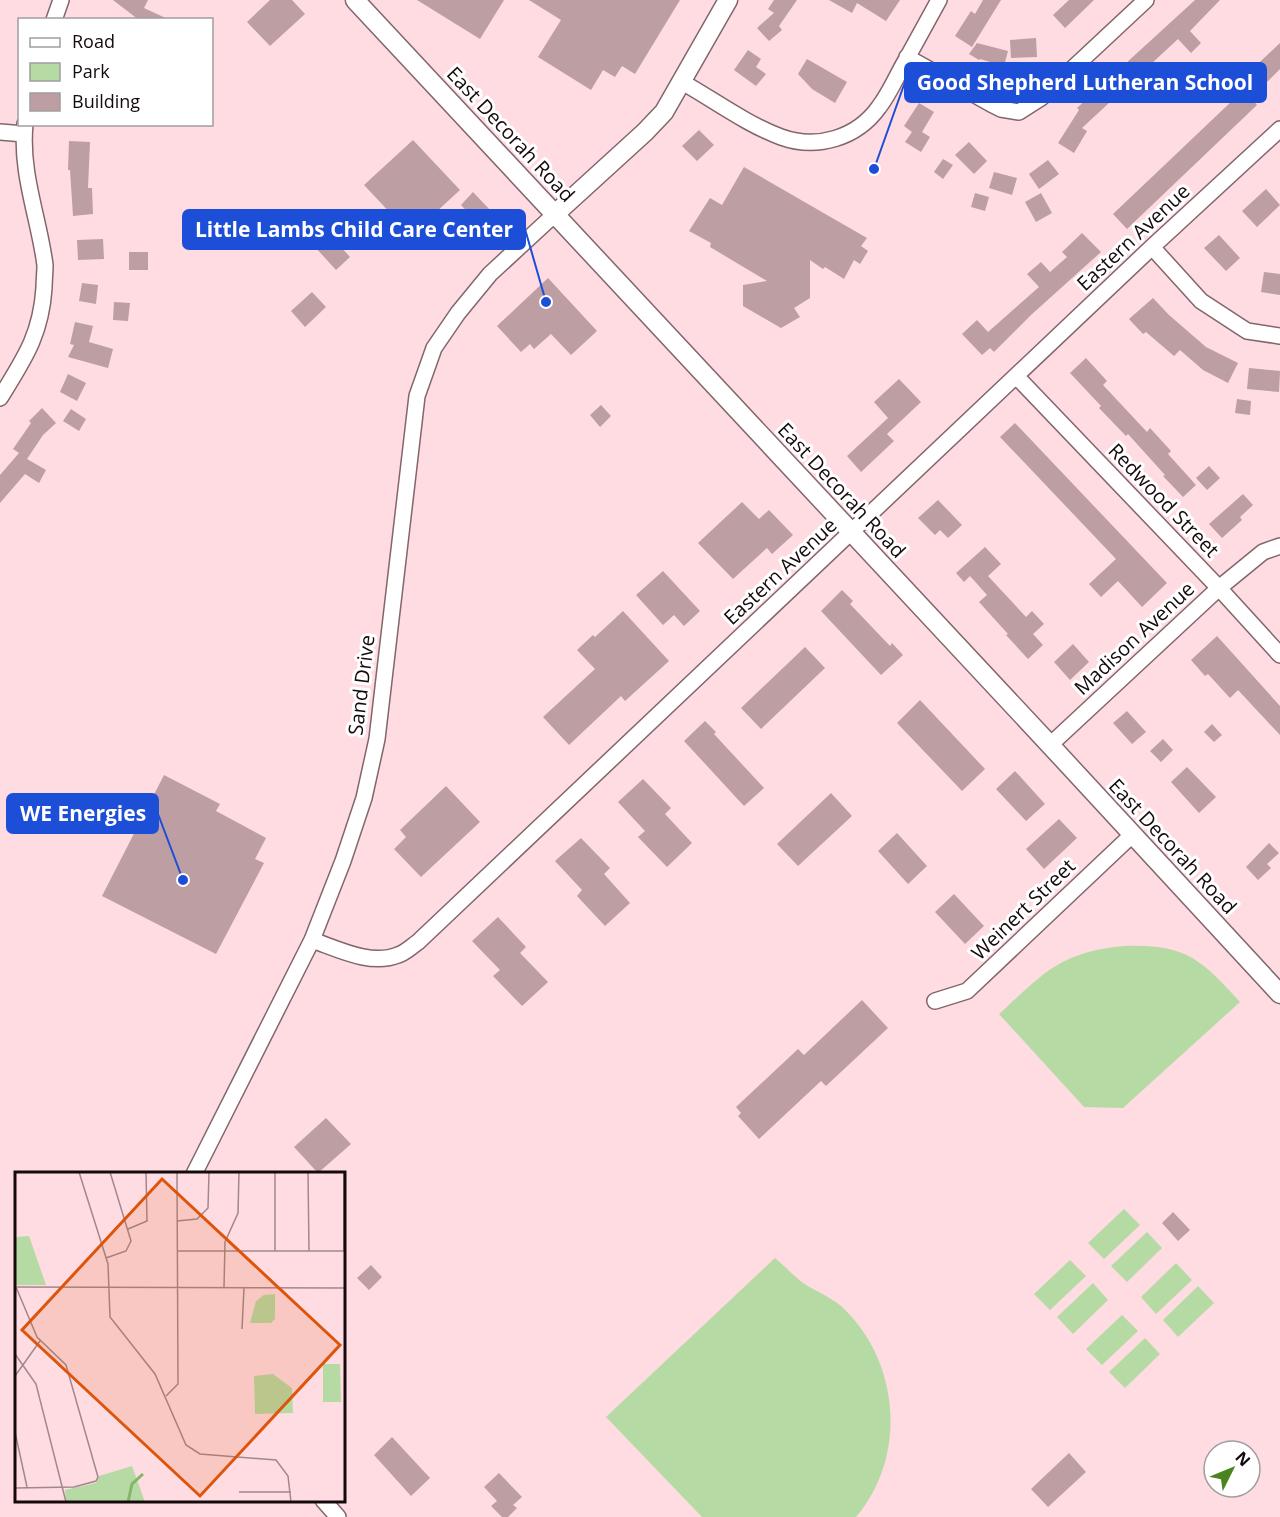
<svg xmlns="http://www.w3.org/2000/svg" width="1280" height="1517" font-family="'Open Sans',sans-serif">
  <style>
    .green { fill: #b6daa4 }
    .building { fill: #bd9ea3 }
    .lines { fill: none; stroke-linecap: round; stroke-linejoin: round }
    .minor-casing { stroke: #82666b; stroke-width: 18 }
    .tertiary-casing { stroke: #82666b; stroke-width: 21 }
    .minor { stroke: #fff; stroke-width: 15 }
    .tertiary { stroke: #fff; stroke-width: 18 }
    .labels { text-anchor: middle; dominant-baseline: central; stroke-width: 6; stroke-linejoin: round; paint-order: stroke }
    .street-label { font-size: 20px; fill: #140a0c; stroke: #fff }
    .inset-river { fill: none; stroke: #84b56a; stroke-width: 3 }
    .inset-road { fill: none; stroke: #a0888c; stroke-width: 1.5 }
    .view { fill: #dd550c; fill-opacity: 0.15; stroke: #dd550c; stroke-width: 3 }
    .inset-edge { fill: none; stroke: #140a0c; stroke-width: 3 }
    .leader { fill: none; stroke: #1d4ed8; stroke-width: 2 }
    .callout-dot { fill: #1d4ed8; stroke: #fff; stroke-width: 2 }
    .callout { fill: #1d4ed8; stroke: #1d4ed8; stroke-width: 2 }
    .callout-label { font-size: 21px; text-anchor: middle; font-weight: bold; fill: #fff }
  </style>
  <rect width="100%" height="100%" fill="#fedce2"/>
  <path class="green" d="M1124,946C1185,944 1200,958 1240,1002L1123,1108L1084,1107L999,1014C1044,973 1060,952 1124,946Z
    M1124,1209L1140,1225L1104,1259L1088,1243Z
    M1147,1232L1162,1248L1127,1282L1111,1266Z
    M775,1258C785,1266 795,1278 806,1285C818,1292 830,1297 841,1306C900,1360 908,1456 856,1517H702L606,1417Z
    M1070,1260L1086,1276L1050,1310L1034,1294Z
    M1176,1263L1192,1280L1156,1314L1141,1297Z
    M1093,1283L1108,1300L1073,1334L1057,1317Z
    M1198,1286L1214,1303L1178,1337L1163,1320Z
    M1122,1315L1138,1331L1102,1365L1086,1349Z
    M1145,1338L1160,1354L1125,1388L1109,1372Z"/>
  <path class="building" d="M113,0H148L144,8L170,20H139Z
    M270,0H292L305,14L270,46L247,22Z
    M417,0H504L480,39Z
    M529,0H680L635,74L622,66L615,77L603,70L591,90L538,57L561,20Z
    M774,0H797L779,26L782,30L769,41L757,28L774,13L768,9Z
    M829,0H900L886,21L857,3L852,13Z
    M983,0H1001L972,47L955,36L971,11L975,14Z
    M1069,0H1094L1065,28L1053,15Z
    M1195,0H1220L1190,31L1201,43L1191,53L1178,39L1082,128L1087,131L1074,153L1058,143L1079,110L1077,108Z
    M1036,38L1037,57L1011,58L1010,40Z
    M977,43L1008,51L1004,66L980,59L979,60L969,54Z
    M1280,43V69L1251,98L1257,105L1127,229L1113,214L1233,100L1227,93Z
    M748,50L761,59L756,67L766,74L756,86L734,70Z
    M807,59L847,82L835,103L812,89L798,74Z
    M919,103L934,112L922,132L930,137L921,152L905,142L912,132L904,126Z
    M699,130L714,145L697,161L682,146Z
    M413,140L460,190L411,235L364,185Z
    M69,141L90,142L88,188H92L93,214L73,216L70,170H68Z
    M969,142L987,161L974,174L955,155Z
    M943,159L953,165L943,179L934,172Z
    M1048,160L1059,174L1039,189L1029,174Z
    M744,167L867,238L861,246L868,251L860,264L854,260L844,279L825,267L823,269L810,260V298L794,308L800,317L781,328L743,306V285L767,281L710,247L711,243L689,231L710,198L722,205Z
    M994,172L1017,178L1012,195L989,188Z
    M1266,189L1280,205L1257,227L1242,211Z
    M473,192L491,211L478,223L461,205Z
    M975,193L989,197L985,211L971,207Z
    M1041,193L1052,213L1036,222L1025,202Z
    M319,223L350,257L336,270L305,236Z
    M1082,233L1101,252L1031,315L994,352L990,348L982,355L962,334L977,320L988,332L1039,287L1027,274L1041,262L1050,272L1067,257L1062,252Z
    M1219,235L1240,258L1226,271L1204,248Z
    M103,239L104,259L78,260L77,240Z
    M129,252H148V270H129Z
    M1264,272L1280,274V295L1261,292Z
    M548,278L597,331L571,355L551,334L534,349L530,344L521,352L497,326Z
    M82,283L98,285L96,304L79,301Z
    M312,292L326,307L305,327L291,311Z
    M1153,298L1169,315L1206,347L1238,363L1228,383L1203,370L1180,350L1174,356L1146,332L1143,334L1129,319Z
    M114,302L130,303L128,321L113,320Z
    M75,322L93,326L89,342L113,349L108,368L68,357L74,345L70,344Z
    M1086,358L1107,381L1103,385L1147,432L1150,428L1171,451L1168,454L1196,485L1183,497L1163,476L1165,475L1128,434L1126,436L1099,408L1101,406L1070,373Z
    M1249,368L1280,371L1279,392L1247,389Z
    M68,374L86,383L77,401L60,392Z
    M899,379L921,402L887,434L894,441L861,472L847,456L888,418L874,402Z
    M1237,399L1251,401L1250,415L1235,413Z
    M601,405L611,416L600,427L590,415Z
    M42,408L56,423L43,435L27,459L46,470L39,483L25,474L0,503V475L19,453L13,449L31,423L29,421Z
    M71,409L86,419L79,431L63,421Z
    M1015,423L1167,583L1142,607L1118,581L1101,597L1089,584L1116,559L1000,437Z
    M1209,466L1220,478L1207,490L1196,478Z
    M1243,494L1253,505L1240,517L1242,520L1222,538L1209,524Z
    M938,500L962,525L948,538L940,530L935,535L918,518Z
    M742,502L759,519L769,510L793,535L772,554L767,548L733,579L698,543Z
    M985,547L1001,564L988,576L1026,617L1032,611L1044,624L1033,634L1043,645L1028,659L1006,635L1008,634L979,602L987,595L970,576L964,582L956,573Z
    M663,571L700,611L684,626L674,615L663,625L636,595Z
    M842,590L853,601L850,604L890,646L892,643L903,655L881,675L821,611Z
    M623,611L669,661L625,701L621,696L569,745L543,717L595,669L577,650L593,635L595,637Z
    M1217,636L1280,706V735L1238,690L1230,698L1208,674L1205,676L1191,660Z
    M1073,644L1089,662L1070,680L1054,662Z
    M805,647L825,668L761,729L741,708Z
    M920,700L985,769L962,791L897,723Z
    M1127,711L1146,732L1132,744L1113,723Z
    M705,721L716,732L714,734L764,788L744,806L684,741Z
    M1212,724L1222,735L1214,742L1204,732Z
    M1163,739L1173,750L1161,762L1150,751Z
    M1187,767L1216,797L1199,813L1171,782Z
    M1015,771L1045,804L1026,821L996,789Z
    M164,775L220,804L216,811L266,838L255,859L264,863L216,954L102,896Z
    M643,779L671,808L665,814L692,843L667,867L638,837L645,831L618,802Z
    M446,786L480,822L421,877L394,849L406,837L400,830Z
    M831,793L852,816L798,866L777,844Z
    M1059,819L1077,838L1044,869L1026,849Z
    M897,833L927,866L908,884L878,851Z
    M581,838L610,868L604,874L630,903L605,926L577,896L582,890L555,861Z
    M1269,843L1279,853L1267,864L1271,868L1258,880L1246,867Z
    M954,894L984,926L965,944L935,912Z
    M498,917L526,947L520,953L548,982L522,1006L493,976L500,970L472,941Z
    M862,1000L888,1028L826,1086L821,1081L759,1139L738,1116L741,1113L736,1107L798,1049L804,1055Z
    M326,1118L351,1144L318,1173L294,1147Z
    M1173,1212L1190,1230L1178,1241L1162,1223Z
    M371,1265L382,1277L369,1290L357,1278Z
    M392,1437L430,1478L411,1496L374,1455Z
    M1069,1453L1086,1472L1048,1507L1031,1489Z
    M499,1473L522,1497L513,1505L517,1508L508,1517H502L491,1506L497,1501L484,1487Z"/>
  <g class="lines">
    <g class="minor-casing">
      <path id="minor" d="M54,20L61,0
        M907,57L991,104L1001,109L1019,112L1041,98L1146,0
        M682,82C714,100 746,124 781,137C817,150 857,138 879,107C890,93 897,75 906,60C917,40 928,20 939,0
        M0,132L24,134
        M1152,247L1201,301L1247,331L1280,336
        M1016,376L1219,588L1280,655
        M0,398C24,359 41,335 44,288C44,281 45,273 45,265C39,218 20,173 25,124
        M1050,745L1219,588L1263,552L1280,546
        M312,940C338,949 371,966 398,955C405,953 412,946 418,942L1152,247L1280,129
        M935,1001L967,991L1132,835
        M194,1174L312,940L343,861L364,798L377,739L417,396L434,348L458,313L490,274L555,214
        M323,1500L338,1517"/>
    </g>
    <g class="tertiary-casing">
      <path id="tertiary" d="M355,0L1050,745L1280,994
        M555,214L645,132L664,112L728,0"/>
    </g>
    <use href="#minor" class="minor"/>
    <use href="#tertiary" class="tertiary"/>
  </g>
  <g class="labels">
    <g class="street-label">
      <text transform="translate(511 134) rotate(47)">East Decorah Road</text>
      <text transform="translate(1133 237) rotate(-43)">Eastern Avenue</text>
      <text transform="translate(842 490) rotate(47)">East Decorah Road</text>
      <text transform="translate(1164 500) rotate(46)">Redwood Street</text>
      <text transform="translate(780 571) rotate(-43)">Eastern Avenue</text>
      <text transform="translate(1134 638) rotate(-43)">Madison Avenue</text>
      <text transform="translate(361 685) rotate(-83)">Sand Drive</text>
      <text transform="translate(1173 846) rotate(47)">East Decorah Road</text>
      <text transform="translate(1023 909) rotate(-44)">Weinert Street</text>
    </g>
  </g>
  <g transform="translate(15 1172)">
    <rect width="330" height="330" fill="#fedce2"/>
    <path d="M14,64L31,113H0L1,65ZM260,122V147L256,151H235L241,129L249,123ZM308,192H325L326,230H308ZM258,202L277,216L278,241L240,242L239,204ZM117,294L130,330H51L50,318L81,311L84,304Z" fill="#b6daa4"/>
    <path class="inset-river" d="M113,330L117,312L128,302"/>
    <path class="inset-road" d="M64,0L93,92L95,145L140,202L171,273L185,282L261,288L273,304L276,330M260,0V79M293,0L294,79M329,0V79M162,49L182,47L193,36L194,0M113,57L132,49L131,0M162,79H330M91,86L111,79L116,69L95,0M0,115L330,116M209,116L210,70L223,41L224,0M227,157L229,116M0,182L21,212L51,330M0,204L25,169M151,224L163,212L162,0M0,260L12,315M0,316L59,315L81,309L83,305L51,193L22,165L1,115M224,320H276"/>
    <path class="view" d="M147,7L325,173L185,324L7,158Z"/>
    <rect width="330" height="330" class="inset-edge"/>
  </g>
  <path class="leader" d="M874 169L905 82M546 302L525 229M183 880L158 814"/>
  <g class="callout-dot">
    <circle cx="874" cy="169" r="6"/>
    <circle cx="546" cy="302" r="6"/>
    <circle cx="183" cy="880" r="6"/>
  </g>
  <g class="callout">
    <rect x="905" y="63" width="361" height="39" rx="6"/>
    <rect x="183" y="210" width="342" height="39" rx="6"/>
    <rect x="7" y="794" width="151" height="39" rx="6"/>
  </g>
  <g class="callout-label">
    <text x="1085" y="90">Good Shepherd Lutheran School</text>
    <text x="354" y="237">Little Lambs Child Care Center</text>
    <text x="83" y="821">WE Energies</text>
  </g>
  <rect x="18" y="18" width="195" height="108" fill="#ffffff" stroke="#a19d9e" stroke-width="1.5"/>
  <rect x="30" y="38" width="30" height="9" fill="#ffffff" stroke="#a19d9e" stroke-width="1.5"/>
  <text x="72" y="48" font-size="18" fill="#140a0c">Road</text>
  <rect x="30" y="63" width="30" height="18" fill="#b6daa4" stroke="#a19d9e" stroke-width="1.5"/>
  <text x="72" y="78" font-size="18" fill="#140a0c">Park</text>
  <rect x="30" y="93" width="30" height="18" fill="#bd9ea3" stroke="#a19d9e" stroke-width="1.5"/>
  <text x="72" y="108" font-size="18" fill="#140a0c">Building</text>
  <g transform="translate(1232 1469) rotate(47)"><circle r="28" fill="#ffffff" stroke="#a19d9e" stroke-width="1.5"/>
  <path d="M0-4.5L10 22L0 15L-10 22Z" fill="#498420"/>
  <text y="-9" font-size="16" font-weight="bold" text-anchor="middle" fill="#140a0c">N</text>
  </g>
</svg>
